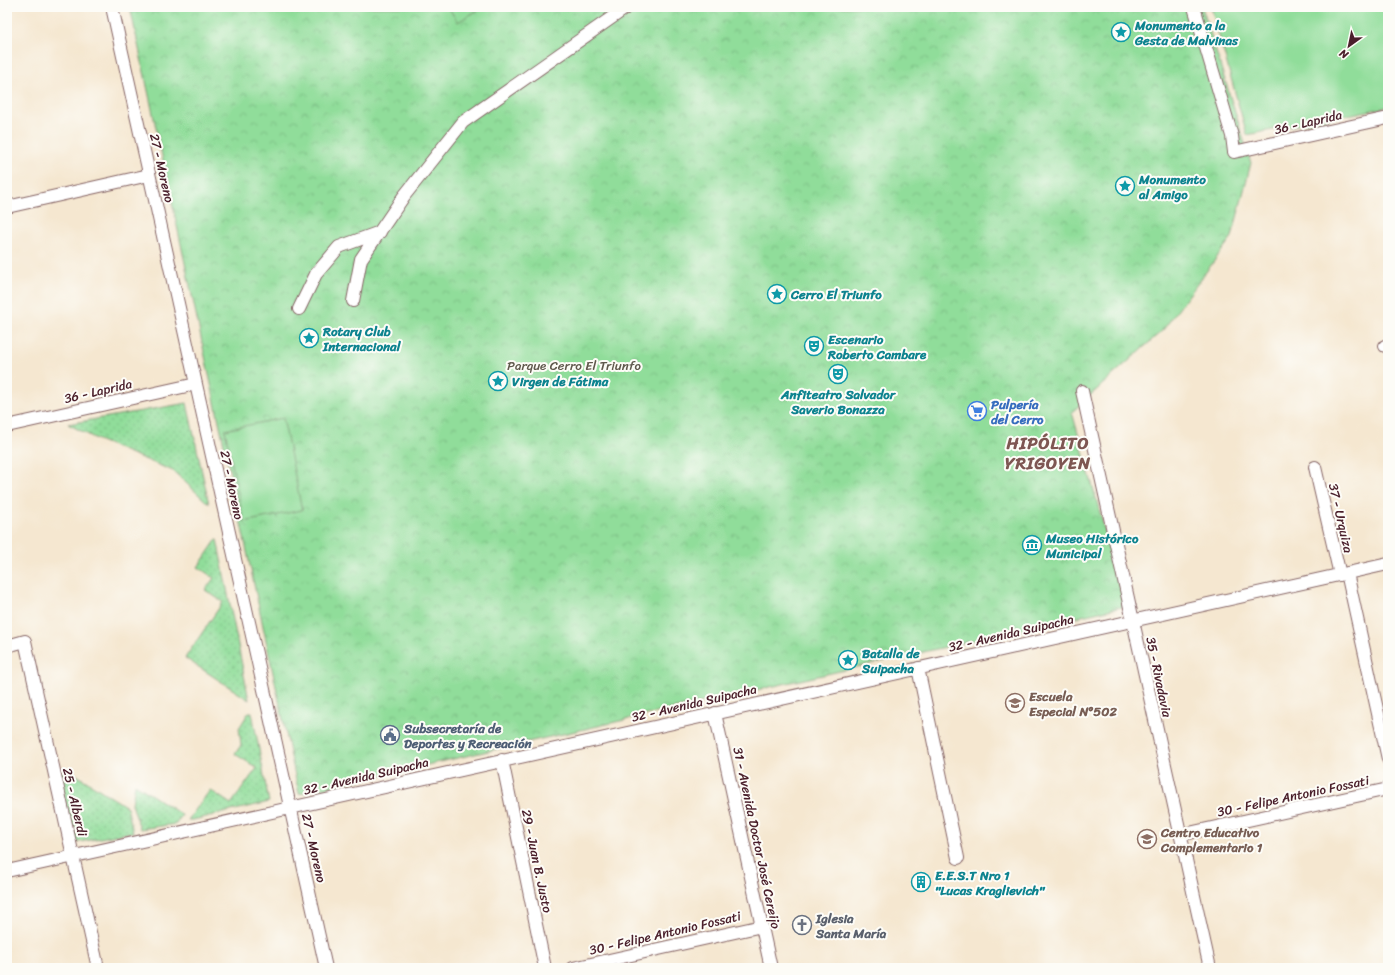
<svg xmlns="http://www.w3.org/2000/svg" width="1395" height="975" font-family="Sriracha,sans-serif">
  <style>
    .grass { fill: url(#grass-dots); stroke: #6d7e62 }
    .park { fill: url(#park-crowns); stroke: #6d7e62 }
    .garden { fill: #90dd9a; stroke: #6d7e62 }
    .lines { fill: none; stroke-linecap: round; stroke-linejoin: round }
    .minor-casing { stroke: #866565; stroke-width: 14 }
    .minor { stroke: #fff; stroke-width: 12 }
    .labels { text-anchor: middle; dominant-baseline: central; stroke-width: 4; stroke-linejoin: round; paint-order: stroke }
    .culture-label { font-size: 13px; font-weight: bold; fill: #0d838f; stroke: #fdfcf7; text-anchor: start }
    .street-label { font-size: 13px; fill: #4a1f2b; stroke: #fdfcf7 }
    .park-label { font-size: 13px; fill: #5f584c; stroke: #fdfcf7 }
    .shop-label { font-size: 13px; font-weight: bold; fill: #366cbe; stroke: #fdfcf7; text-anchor: start }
    .education-label { font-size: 13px; font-weight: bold; fill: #785e54; stroke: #fdfcf7; text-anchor: start }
    .service-label { font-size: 13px; font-weight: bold; fill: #4e5e75; stroke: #fdfcf7; text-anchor: start }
    .worship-label { font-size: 13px; font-weight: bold; fill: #5b616d; stroke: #fdfcf7; text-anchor: start }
    .district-label { font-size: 17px; font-weight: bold; letter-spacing: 1px; fill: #7e5652; stroke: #fdfcf7 }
  </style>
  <defs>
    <pattern id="grass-dots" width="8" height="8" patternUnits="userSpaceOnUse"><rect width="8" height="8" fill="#90dd9a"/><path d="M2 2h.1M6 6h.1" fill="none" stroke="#7ebd85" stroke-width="1.8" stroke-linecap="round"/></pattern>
    <pattern id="park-crowns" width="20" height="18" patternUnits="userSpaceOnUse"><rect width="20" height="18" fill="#90dd9a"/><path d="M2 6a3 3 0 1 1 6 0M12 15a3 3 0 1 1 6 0" fill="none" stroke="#7ebd85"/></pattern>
  </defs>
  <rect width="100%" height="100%" fill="#fdfcf7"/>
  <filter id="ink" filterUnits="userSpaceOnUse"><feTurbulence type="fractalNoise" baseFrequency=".025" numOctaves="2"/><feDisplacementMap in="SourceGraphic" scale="8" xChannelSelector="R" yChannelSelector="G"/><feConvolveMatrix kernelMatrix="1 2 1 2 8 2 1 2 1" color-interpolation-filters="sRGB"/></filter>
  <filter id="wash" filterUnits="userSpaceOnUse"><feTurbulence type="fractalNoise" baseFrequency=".012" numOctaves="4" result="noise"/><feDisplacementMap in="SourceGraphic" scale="16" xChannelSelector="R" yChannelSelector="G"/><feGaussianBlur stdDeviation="0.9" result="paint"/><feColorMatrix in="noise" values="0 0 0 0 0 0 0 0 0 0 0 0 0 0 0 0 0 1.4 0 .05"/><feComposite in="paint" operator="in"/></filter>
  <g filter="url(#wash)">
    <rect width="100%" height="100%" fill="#f5e7d0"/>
    <path class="grass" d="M187,403L209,504L173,471L98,440L68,424Z
      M217,539L249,700L185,658L223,602L205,590L214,578L198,567Z
      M249,712H252L269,802L193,820H188L210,790L231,804L257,768L235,754L241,745L239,728Z
      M64,767L127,807L133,832L74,843L59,777Z
      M135,784L182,815L176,824L140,829L132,804Z"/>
    <path class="park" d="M130,7H1202L1251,163L1232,237L1163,330L1072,412L1126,606L299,794Z"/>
    <path class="garden" d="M448,7H483L458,22Z
      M1211,7H1388V107L1247,135Z
      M283,418L302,510L244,522L225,430Z"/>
  </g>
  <g filter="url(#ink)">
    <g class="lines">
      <g class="minor-casing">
        <path id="minor" d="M112,7L326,968
          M1194,7L1232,136L1234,152L1388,118
          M7,207L149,175
          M353,301L361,259L404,196L463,122L627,7
          M299,309L316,274L339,247L380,232
          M1385,346L1388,345
          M1082,391L1210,968
          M7,426L196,384
          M1315,467L1340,575
          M1347,573L1388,759
          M7,646L25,641L98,968
          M918,668L958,858
          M715,713L771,968
          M502,760L545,968
          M1180,835L1388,789
          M7,871L1388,564
          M573,968L762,926"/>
      </g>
      <use href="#minor" class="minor"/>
    </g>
  </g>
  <defs>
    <g id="sight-ring" transform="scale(1)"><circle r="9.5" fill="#fdfcf7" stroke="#0f9aa8" stroke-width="1.5"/><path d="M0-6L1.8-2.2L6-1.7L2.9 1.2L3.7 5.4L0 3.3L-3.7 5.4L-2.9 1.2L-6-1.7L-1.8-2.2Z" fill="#0f9aa8"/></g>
    <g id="theatre-ring" transform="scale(1)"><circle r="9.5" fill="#fdfcf7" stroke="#0f9aa8" stroke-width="1.5"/><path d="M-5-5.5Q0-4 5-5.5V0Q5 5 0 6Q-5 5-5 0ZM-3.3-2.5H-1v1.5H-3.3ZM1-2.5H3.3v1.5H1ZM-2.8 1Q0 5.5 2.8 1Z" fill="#0f9aa8"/></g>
    <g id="supermarket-ring" transform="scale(1)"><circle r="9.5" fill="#fdfcf7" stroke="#3f7fe0" stroke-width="1.5"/><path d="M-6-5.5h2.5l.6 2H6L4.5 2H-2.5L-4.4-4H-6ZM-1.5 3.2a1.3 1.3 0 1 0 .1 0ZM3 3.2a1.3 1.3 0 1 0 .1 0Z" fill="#3f7fe0"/></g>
    <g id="museum-ring" transform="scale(1)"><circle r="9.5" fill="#fdfcf7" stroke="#0f9aa8" stroke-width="1.5"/><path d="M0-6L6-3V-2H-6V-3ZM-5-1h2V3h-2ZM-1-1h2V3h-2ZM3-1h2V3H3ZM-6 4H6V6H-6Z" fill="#0f9aa8"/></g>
    <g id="school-ring" transform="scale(1)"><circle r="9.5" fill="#fdfcf7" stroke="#8d6e63" stroke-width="1.5"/><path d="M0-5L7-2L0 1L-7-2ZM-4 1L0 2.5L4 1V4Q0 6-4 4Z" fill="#8d6e63"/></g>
    <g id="civic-ring" transform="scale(1)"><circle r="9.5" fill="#fdfcf7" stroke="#5c6f8a" stroke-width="1.5"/><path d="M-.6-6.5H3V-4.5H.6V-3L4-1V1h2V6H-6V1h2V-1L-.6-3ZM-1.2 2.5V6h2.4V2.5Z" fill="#5c6f8a"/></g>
    <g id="building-ring" transform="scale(1)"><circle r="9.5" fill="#fdfcf7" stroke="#0f9aa8" stroke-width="1.5"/><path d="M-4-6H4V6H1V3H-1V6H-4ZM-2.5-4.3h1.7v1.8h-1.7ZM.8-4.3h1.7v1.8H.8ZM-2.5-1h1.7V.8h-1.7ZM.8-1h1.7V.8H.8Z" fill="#0f9aa8"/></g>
    <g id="church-ring" transform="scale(1)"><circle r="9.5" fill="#fdfcf7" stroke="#6b7280" stroke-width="1.5"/><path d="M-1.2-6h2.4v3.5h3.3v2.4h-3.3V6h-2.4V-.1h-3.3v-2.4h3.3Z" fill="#6b7280"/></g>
  </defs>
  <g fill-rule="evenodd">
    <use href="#sight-ring" x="1121" y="32"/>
    <use href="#sight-ring" x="1125" y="186"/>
    <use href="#sight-ring" x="777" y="294"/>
    <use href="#sight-ring" x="309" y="338"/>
    <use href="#theatre-ring" x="814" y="346"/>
    <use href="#theatre-ring" x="838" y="374"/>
    <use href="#sight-ring" x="498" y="381"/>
    <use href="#supermarket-ring" x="977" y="411"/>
    <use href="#museum-ring" x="1032" y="545"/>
    <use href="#sight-ring" x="848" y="660"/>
    <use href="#school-ring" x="1015" y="703"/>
    <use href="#civic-ring" x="390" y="735"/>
    <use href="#school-ring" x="1147" y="839"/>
    <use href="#building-ring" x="921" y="882"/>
    <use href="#church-ring" x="802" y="925"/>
  </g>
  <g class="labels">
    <g class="culture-label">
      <text x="1135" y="25">Monumento a la<tspan x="1135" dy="15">Gesta de Malvinas</tspan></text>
      <text x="1139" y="179">Monumento<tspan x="1139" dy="15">al Amigo</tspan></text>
      <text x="791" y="294">Cerro El Triunfo</text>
      <text x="323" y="331">Rotary Club<tspan x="323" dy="15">Internacional</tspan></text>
      <text x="828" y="339">Escenario<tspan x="828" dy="15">Roberto Cambare</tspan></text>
      <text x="512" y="381">Virgen de Fátima</text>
      <text x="838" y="394" text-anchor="middle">Anfiteatro Salvador<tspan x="838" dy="15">Saverio Bonazza</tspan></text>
      <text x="1046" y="538">Museo Histórico<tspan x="1046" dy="15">Municipal</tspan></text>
      <text x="862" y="653">Batalla de<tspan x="862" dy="15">Suipacha</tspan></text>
      <text x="935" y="875">E.E.S.T Nro 1<tspan x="935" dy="15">"Lucas Kraglievich"</tspan></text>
    </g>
    <g class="street-label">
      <text transform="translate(1308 122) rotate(-13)">36 - Laprida</text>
      <text transform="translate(162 168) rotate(77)">27 - Moreno</text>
      <text transform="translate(98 391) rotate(-13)">36 - Laprida</text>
      <text transform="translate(232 485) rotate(78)">27 - Moreno</text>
      <text transform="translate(1341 518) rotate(77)">37 - Urquiza</text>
      <text transform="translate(1011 633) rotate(-13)">32 - Avenida Suipacha</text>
      <text transform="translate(1159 677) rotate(78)">35 - Rivadavia</text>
      <text transform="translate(694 703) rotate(-13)">32 - Avenida Suipacha</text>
      <text transform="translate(366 776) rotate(-13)">32 - Avenida Suipacha</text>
      <text transform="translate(1293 796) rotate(-12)">30 - Felipe Antonio Fossati</text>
      <text transform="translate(75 802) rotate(77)">25 - Alberdi</text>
      <text transform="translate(757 838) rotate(78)">31 - Avenida Doctor José Cereijo</text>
      <text transform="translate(314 848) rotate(77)">27 - Moreno</text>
      <text transform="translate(537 861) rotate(78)">29 - Juan B. Justo</text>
      <text transform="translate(665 933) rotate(-13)">30 - Felipe Antonio Fossati</text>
    </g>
    <g class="park-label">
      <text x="574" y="365">Parque Cerro El Triunfo</text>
    </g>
    <g class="shop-label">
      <text x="991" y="404">Pulpería<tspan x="991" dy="15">del Cerro</tspan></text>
    </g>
    <g class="education-label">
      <text x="1029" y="696">Escuela<tspan x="1029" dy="15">Especial Nº502</tspan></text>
      <text x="1161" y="832">Centro Educativo<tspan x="1161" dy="15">Complementario 1</tspan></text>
    </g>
    <g class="service-label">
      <text x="404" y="728">Subsecretaría de<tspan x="404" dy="15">Deportes y Recreación</tspan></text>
    </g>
    <g class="worship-label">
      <text x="816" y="918">Iglesia<tspan x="816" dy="15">Santa María</tspan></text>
    </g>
    <g class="district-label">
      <text x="1048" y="443">HIPÓLITO<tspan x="1048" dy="20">YRIGOYEN</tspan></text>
    </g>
  </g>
  <rect width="1395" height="975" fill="none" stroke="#fdfcf7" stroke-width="24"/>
  <g transform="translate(1349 46) rotate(213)" stroke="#fdfcf7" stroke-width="3" paint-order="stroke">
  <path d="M0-3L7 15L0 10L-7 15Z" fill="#4a1f2b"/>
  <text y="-6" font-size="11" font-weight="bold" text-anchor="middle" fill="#4a1f2b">N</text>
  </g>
</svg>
